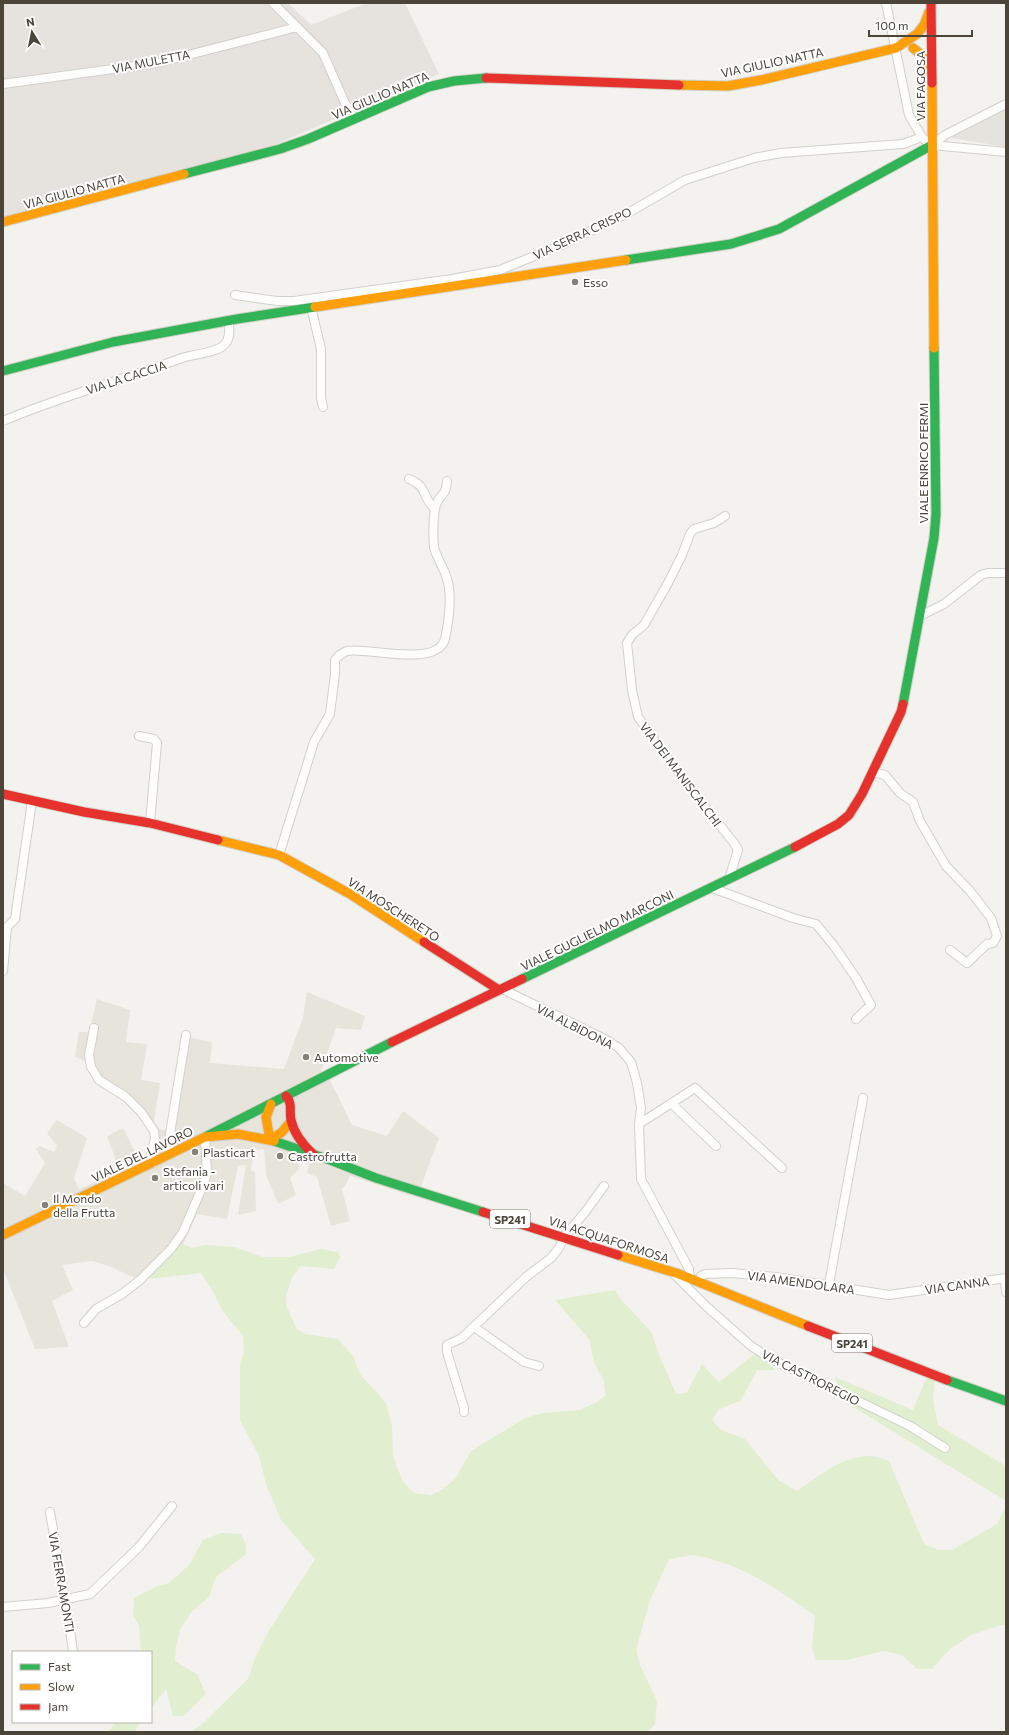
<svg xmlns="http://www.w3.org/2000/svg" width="1009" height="1735" font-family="Commissioner,sans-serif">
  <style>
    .residential { fill: #e7e4dc }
    .industrial { fill: #e6e2de }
    .green { fill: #e1eecf }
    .parking { fill: #e6e3df }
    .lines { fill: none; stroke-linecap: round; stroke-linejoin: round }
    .street-casing { stroke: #d2d0cb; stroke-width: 10 }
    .fast-casing { stroke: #d3cfc5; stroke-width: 11 }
    .slow-casing { stroke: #d3cfc5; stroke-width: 11 }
    .jam-casing { stroke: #d3cfc5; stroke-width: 11 }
    .street { stroke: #fdfdfc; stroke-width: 8 }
    .fast { stroke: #30b455; stroke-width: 9 }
    .slow { stroke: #ff9f0a; stroke-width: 9 }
    .jam { stroke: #e5322d; stroke-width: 9 }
    .poi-dot { fill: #868178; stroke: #fff; stroke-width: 1.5 }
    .labels { text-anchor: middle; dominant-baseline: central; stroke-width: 4; stroke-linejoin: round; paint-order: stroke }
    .shield { fill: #fff; stroke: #817c74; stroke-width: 1 }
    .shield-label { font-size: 11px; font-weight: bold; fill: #4b4439 }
    .street-label { font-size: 12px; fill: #4b4439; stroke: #fff }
    .poi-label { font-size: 12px; fill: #4b4439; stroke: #fff; text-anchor: start }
  </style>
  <rect width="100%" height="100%" fill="#f4f2ee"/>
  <path class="residential" d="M307,992L365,1016L361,1030L336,1028L321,1071L326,1072L352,1125L387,1136L403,1111L439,1138L417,1197L350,1176L346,1184L342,1189L350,1221L331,1226L317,1177L307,1173L309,1164L297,1160L300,1168L290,1178L296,1195L278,1204L266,1175L264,1149L254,1150L251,1171L255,1172L256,1211L238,1215L246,1165L238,1166L227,1219L197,1214L183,1244L148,1279L135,1278L109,1266L92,1261L62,1265L73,1290L52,1301L69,1347L35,1349L3,1269V1183L25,1196L45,1163L36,1149L40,1146L54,1152L57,1146L47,1133L57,1120L87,1138L74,1178L79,1189L120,1171L107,1136L123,1128L139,1160L145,1159L153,1139L152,1130L131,1106L93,1079L86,1061L75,1057L79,1032H89L97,999L130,1010L126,1042L147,1044L141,1080L160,1083L154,1121L160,1130L169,1129L184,1036L212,1042L210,1063L284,1069L303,1018Z"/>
  <path class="industrial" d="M3,3H288L311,25L367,3H405L439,74L272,146L3,217Z"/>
  <path class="green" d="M183,1244L192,1248L205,1245L234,1247L263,1257H290L321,1249L338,1252L340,1257L334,1269L301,1266L292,1277L286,1296L287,1307L296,1328L305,1334L338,1339L353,1356L360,1374L386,1403L392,1427L393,1456L402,1480L414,1493L431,1495L443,1489L455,1479L471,1451L525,1418L543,1413L580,1410L597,1402L606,1395L603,1379L594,1363L589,1339L555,1300L615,1290L619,1297L652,1333L658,1352L676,1394L687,1393L702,1364L719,1382L756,1353L776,1370H757L741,1400L718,1410L712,1420L721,1430L745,1439L778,1480L797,1491C819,1476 843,1455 871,1456C877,1456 884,1460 889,1461L924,1544L938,1550H952L997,1524L1006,1507V1625H1001L971,1635L950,1649L932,1669H917L902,1655L883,1651L846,1660H816L812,1647L815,1616C780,1590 742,1565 699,1556C690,1554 678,1558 669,1559L649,1603L636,1650L640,1665L657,1701L655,1725L647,1732H190L200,1726L248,1679L255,1658L267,1634L315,1559L281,1520L266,1484L259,1456L240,1420V1364L244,1351L243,1336L222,1310L211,1288L201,1273L148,1279Z
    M835,1377L913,1410L926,1379H935L933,1399L938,1425L1006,1466V1501L842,1400Z
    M221,1533L241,1534L246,1545V1554L216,1577L209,1597L192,1611L180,1630L176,1646L175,1661L197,1674L206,1694L184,1716H173L166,1689L151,1709V1652H141L139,1626L133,1615L134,1598L158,1586L169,1583L189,1565L203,1540Z
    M116,1722H140L135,1732H108Z"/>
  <path class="parking" d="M1006,109V147L951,138Z"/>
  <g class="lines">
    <g class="street-casing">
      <path id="street" d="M273,3L323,53L345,103L354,119
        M886,3L909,115L922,137L926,141L932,145L1006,152
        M3,84L157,63L297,27
        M932,145L945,135L1006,104
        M235,295L277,301H294L452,279L500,270L566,243L628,213L685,180L754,158L781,153L903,144L922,137
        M311,307L321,349V398L323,407
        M3,421C61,396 123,380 182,358C193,354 218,353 225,344C231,338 229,328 229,321
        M409,479C429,487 421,497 435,509
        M725,516L714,523L694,529L690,534L682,555L668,583L644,625L632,635L627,643L632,690L638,717L681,776L734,843L738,850L729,879
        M920,616L944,604L981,575L988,573H1006
        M139,736L154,739L157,743L150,823
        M872,772L885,775L900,793L913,802L920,821L946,866L970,891L991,918L997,936L993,943L987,944L967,963L950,950
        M279,855L314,742L330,714L335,674V660C338,656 342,653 347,651C368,647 437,668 445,639C449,620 453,594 446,576C443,566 436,557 434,547C433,538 433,514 436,505C439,494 446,497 447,481
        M712,888L793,918L816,924L834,946L856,978L871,1005L856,1019
        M3,971L7,927L15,919L32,801
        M502,989L605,1039L619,1048L631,1062L637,1083L641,1108L639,1124L641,1179L689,1269L690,1278
        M94,1028L89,1055L91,1067L99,1080L126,1097L141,1112L154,1131L155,1139L151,1154L153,1163
        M672,1104L716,1146
        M639,1124L695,1088L782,1168
        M170,1154L169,1140L186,1035
        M675,1275L706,1306L751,1346L773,1360L910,1426L945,1448
        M1005,1279L1006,1292
        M699,1282L701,1276L705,1274L732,1273L775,1277L889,1295L1006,1278
        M829,1284L863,1098
        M84,1323L96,1309L122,1294L139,1281L171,1249L183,1232L204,1183L207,1173L205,1137
        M474,1327L524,1362L539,1366
        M464,1412V1408L447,1352V1345L462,1338L526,1277L551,1258L559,1248L564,1237L586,1211L604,1186
        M50,1512C58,1559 67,1605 73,1652
        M3,1607L48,1603L90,1594L139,1547L172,1506"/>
    </g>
    <g class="fast-casing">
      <path id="fast" d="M184,174L280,149L308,139L428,87L454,81L486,78
        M626,260L731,244L779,229L932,145
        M3,371L113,342L237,319L315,307
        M903,704L934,538L936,514L934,348
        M522,979L795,847
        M207,1136L392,1042
        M274,1141L330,1160L376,1178L483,1212
        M947,1380L1006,1401"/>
    </g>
    <g class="slow-casing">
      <path id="slow" d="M913,48L924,57L928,70
        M932,83L934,348
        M679,85L728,86L761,80L896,48L917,34L924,25L929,12
        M3,222L184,174
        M315,307L626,260
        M218,840L279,855L350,894L424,942
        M271,1104L266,1117L270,1140L282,1132L291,1121
        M3,1235L205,1137L238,1134L274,1141
        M618,1255L679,1274L808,1326"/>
    </g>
    <g class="jam-casing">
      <path id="jam" d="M931,3L932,83
        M486,78L679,85
        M3,794L84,812L150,823L218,840
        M795,847L838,824L849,815L862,794L901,712L903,704
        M424,942L499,990
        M392,1042L522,979
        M286,1096C293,1104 289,1111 291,1120C294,1134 304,1146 314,1155
        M483,1212L618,1255
        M808,1326L947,1380"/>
    </g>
    <use href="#street" class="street"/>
    <use href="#fast" class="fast"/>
    <use href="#slow" class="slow"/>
    <use href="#jam" class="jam"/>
  </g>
  <g class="poi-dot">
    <circle cx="575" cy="282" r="4"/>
    <circle cx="306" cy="1057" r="4"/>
    <circle cx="195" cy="1152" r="4"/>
    <circle cx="280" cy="1156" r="4"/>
    <circle cx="155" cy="1178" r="4"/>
    <circle cx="45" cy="1205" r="4"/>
  </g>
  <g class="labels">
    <g class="shield">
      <rect x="490" y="1210" width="40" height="18" rx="3"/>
      <rect x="832" y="1334" width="40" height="18" rx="3"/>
    </g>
    <g class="shield-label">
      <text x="510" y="1219">SP241</text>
      <text x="852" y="1343">SP241</text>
    </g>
    <g class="street-label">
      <text transform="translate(151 61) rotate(-11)">VIA MULETTA</text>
      <text transform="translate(772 62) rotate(-12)">VIA GIULIO NATTA</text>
      <text transform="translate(920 86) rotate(-90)">VIA FAGOSA</text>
      <text transform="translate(380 95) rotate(-23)">VIA GIULIO NATTA</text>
      <text transform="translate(74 191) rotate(-15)">VIA GIULIO NATTA</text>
      <text transform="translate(582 233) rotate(-25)">VIA SERRA CRISPO</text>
      <text transform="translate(126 377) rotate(-18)">VIA LA CACCIA</text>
      <text transform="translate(923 463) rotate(-90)">VIALE ENRICO FERMI</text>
      <text transform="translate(681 774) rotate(53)">VIA DEI MANISCALCHI</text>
      <text transform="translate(394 909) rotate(33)">VIA MOSCHERETO</text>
      <text transform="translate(597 930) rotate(-26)">VIALE GUGLIELMO MARCONI</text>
      <text transform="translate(575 1026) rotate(27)">VIA ALBIDONA</text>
      <text transform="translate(142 1154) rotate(-26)">VIALE DEL LAVORO</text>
      <text transform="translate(609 1239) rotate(18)">VIA ACQUAFORMOSA</text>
      <text transform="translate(801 1282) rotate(8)">VIA AMENDOLARA</text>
      <text transform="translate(957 1285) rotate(-8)">VIA CANNA</text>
      <text transform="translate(811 1377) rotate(27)">VIA CASTROREGIO</text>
      <text transform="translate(62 1582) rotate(80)">VIA FERRAMONTI</text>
    </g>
    <g class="poi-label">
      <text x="583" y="282">Esso</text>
      <text x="314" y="1057">Automotive</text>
      <text x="203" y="1152">Plasticart</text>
      <text x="288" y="1156">Castrofrutta</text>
      <text x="163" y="1171">Stefania -<tspan x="163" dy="14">articoli vari</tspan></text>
      <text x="53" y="1198">Il Mondo<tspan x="53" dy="14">della Frutta</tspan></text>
    </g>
  </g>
  <rect width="1009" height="1735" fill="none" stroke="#4b4439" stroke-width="8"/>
  <rect x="12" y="1651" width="140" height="72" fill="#ffffff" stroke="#b7b4b0"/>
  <rect x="20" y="1664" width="20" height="6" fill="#30b455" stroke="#b7b4b0"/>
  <text x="48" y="1671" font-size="12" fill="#4b4439">Fast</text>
  <rect x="20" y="1684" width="20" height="6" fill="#ff9f0a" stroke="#b7b4b0"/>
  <text x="48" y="1691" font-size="12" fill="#4b4439">Slow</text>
  <rect x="20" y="1704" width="20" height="6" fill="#e5322d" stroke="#b7b4b0"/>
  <text x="48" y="1711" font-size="12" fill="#4b4439">Jam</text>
  <g transform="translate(32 32) rotate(350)" stroke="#ffffff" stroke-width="3" paint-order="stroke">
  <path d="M0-3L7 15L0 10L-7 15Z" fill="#4b4439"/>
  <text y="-6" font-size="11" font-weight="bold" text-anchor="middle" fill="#4b4439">N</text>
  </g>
  <path d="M869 30v6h103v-6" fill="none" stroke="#4b4439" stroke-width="2"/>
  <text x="875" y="30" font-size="12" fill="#4b4439" stroke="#ffffff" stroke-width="3" paint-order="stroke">100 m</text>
</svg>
